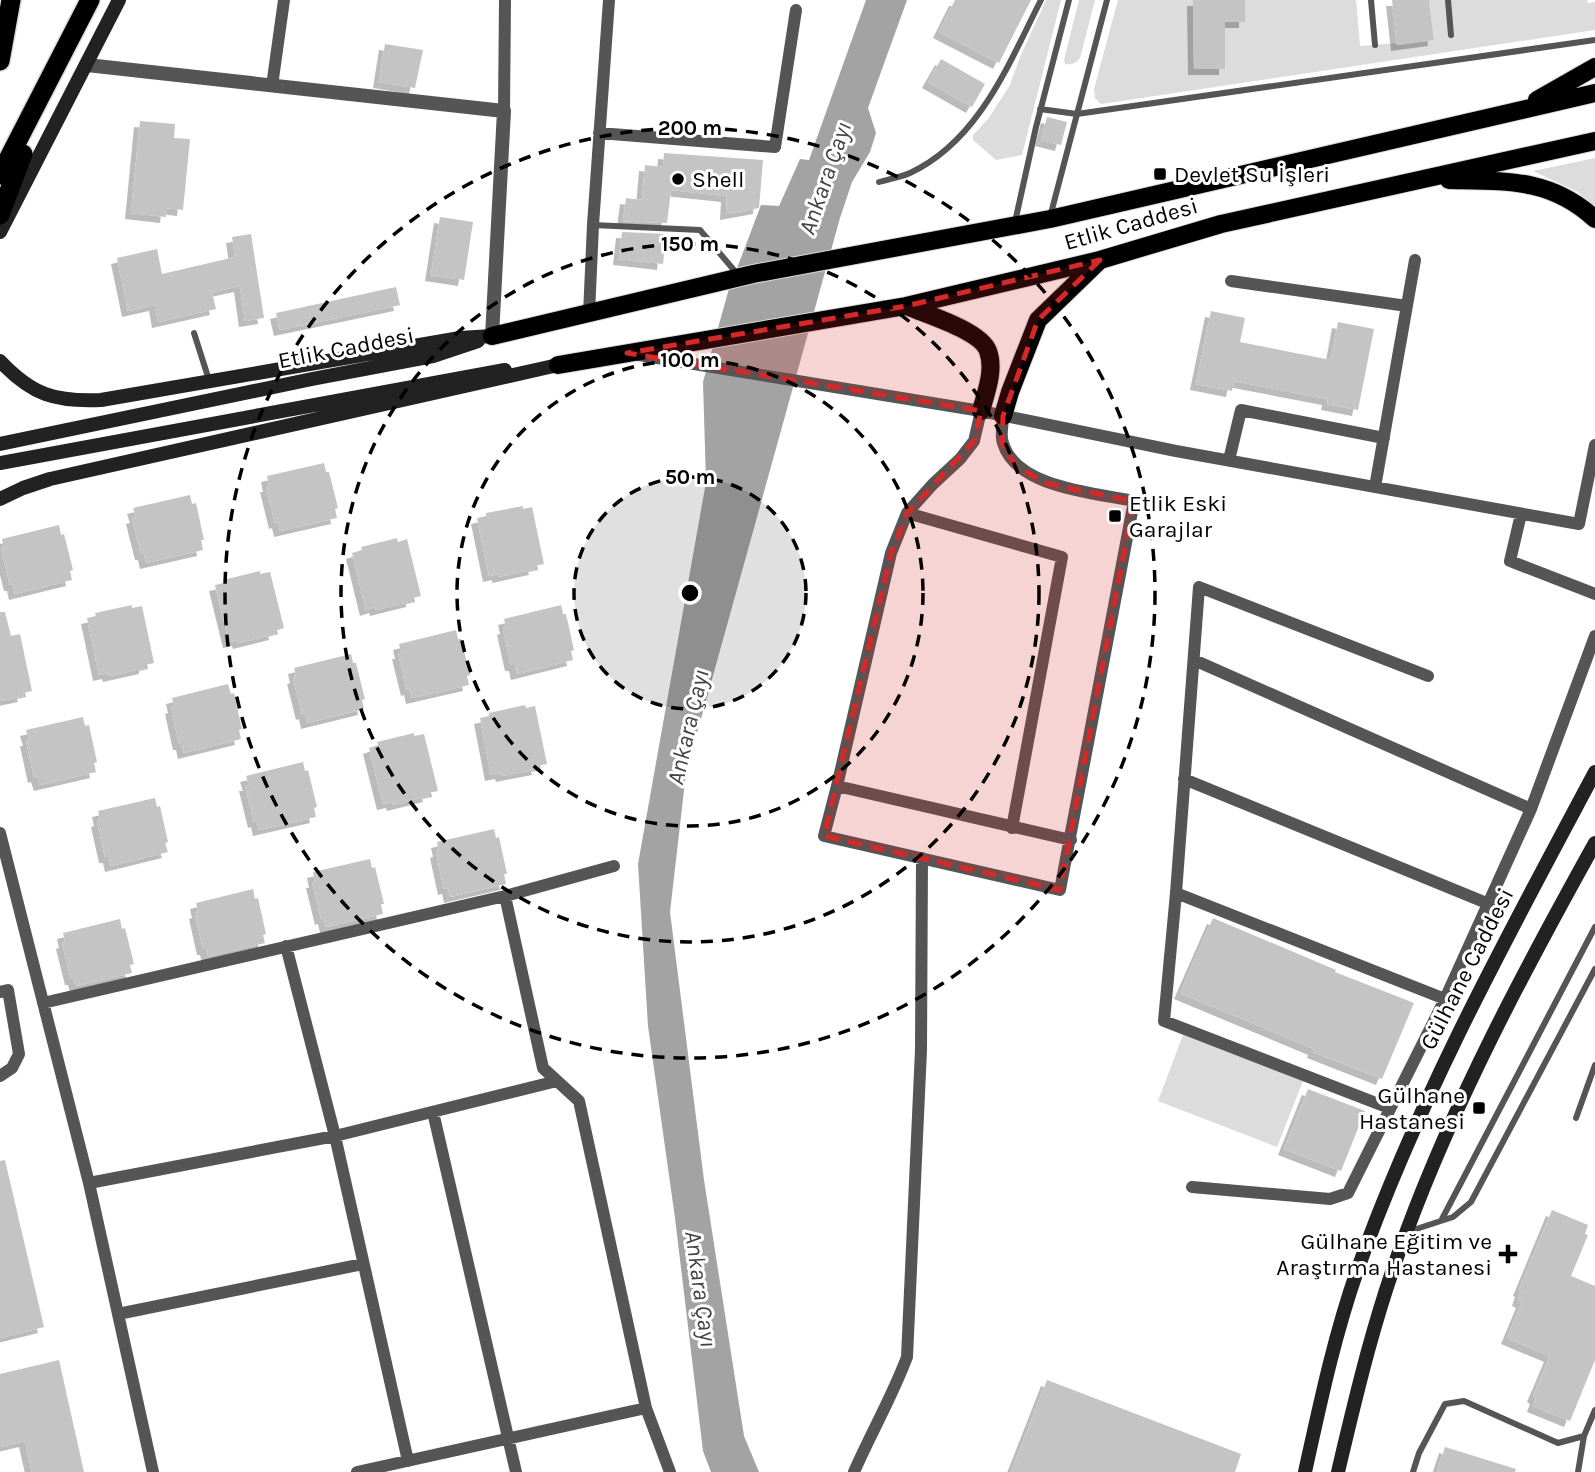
<svg xmlns="http://www.w3.org/2000/svg" width="1595" height="1472" font-family="Karla,sans-serif">
  <style>
    .green { fill: #dcdcdc }
    .water { fill: #a3a3a3 }
    .building { fill: #c4c4c4; filter: url(#shadow) }
    .lines { fill: none; stroke-linecap: round; stroke-linejoin: round }
    .primary-casing { stroke: #dbdbdb; stroke-width: 20 }
    .trunk-casing { stroke: #dbdbdb; stroke-width: 22 }
    .service { stroke: #555; stroke-width: 6 }
    .minor { stroke: #555; stroke-width: 12 }
    .tertiary { stroke: #555; stroke-width: 14 }
    .secondary { stroke: #222; stroke-width: 14 }
    .primary { stroke: #000; stroke-width: 18 }
    .trunk { stroke: #000; stroke-width: 19 }
    .marked { fill: #d62828; fill-opacity: 0.2; stroke: #d62828; stroke-width: 5; stroke-dasharray: 14 9; stroke-linejoin: round }
    .ring { fill: none; stroke: #000; stroke-width: 3.5; stroke-dasharray: 12 9 }
    .poi-dot { fill: #000; stroke: #fff; stroke-width: 2.5 }
    .labels { text-anchor: middle; dominant-baseline: central; stroke-width: 6; stroke-linejoin: round; paint-order: stroke }
    .poi-label { font-size: 23px; fill: #000; stroke: #fff; text-anchor: start }
    .street-label { font-size: 23px; fill: #000; stroke: #fff }
    .water-label { font-size: 24px; font-style: italic; fill: #444; stroke: #fff }
    .centre { fill: #000; stroke: #fff; stroke-width: 3.5 }
    .ring-label { font-size: 21px; text-anchor: middle; font-weight: bold; fill: #000; stroke: #fff; stroke-width: 6; stroke-linejoin: round; paint-order: stroke }
  </style>
  <defs>
    <filter id="shadow"><feDropShadow dx="-6" dy="6" stdDeviation="0" flood-color="#0004"/></filter>
  </defs>
  <rect width="100%" height="100%" fill="#fff"/>
  <path class="green" d="M1046,0H1061L1022,155L996,160L973,140V135L988,119L1010,85L1020,57Z
    M1079,0H1095L1080,58C1075,64 1072,65 1065,64L1064,60Z
    M1118,0H1193L1194,69L1225,68V22L1245,0H1356L1360,46L1434,40L1429,0H1587L1588,3L1595,2V30L1101,104L1095,98L1094,89Z
    M1595,158V209L1578,192L1533,171Z
    M1183,1035L1303,1081L1277,1147L1158,1101Z"/>
  <path class="water" d="M866,0H907L868,108L876,133L870,152L852,182L840,218L686,773L670,912L704,1180L744,1436L759,1472H711L703,1451L675,1218L648,1026L638,864L706,482L703,382L728,292L761,205L779,206L800,159L809,160Z"/>
  <path class="building" d="M955,0H1031L999,63L939,32Z
    M1193,0H1245V22H1225V69H1194Z
    M1392,0H1429L1434,40L1397,45Z
    M385,44L423,50L415,88L379,82Z
    M941,59L985,84L972,107L928,82Z
    M1047,117L1067,122L1061,145L1041,140Z
    M140,121L175,124L174,138L190,139L183,210L167,208L166,217L131,213Z
    M664,153L763,160L759,208L726,214L727,196L671,190L667,223L623,221L626,198L642,200L645,165L663,167Z
    M440,217L473,222L464,280L431,275Z
    M622,232L666,234L663,264L619,259Z
    M251,234L264,318L245,321L240,286L212,292L216,309L158,322L155,305L128,311L117,258L157,249L162,274L235,257L232,237Z
    M396,287L400,305L280,330L276,313Z
    M1211,311L1245,318L1240,342L1331,360L1338,322L1374,329L1358,410L1327,404L1328,399L1234,381L1232,391L1196,384Z
    M324,463L326,472H329L338,508L335,509L337,518L280,531L278,522L275,523L266,486H269L267,476Z
    M190,495L192,504L196,503L204,540H201L203,550L146,563L144,554H141L132,518L136,517L133,508Z
    M523,506V509L532,507L544,564L534,566L535,569L498,577V574L489,576L477,518L486,516V513Z
    M59,525L61,535L64,534L73,570L70,571L72,580L15,594L13,585H10L1,549L4,548L2,539Z
    M397,538L398,542L407,539L421,596L412,598V601L376,610L375,607L366,610L352,553L362,550L361,547Z
    M260,571V574L270,572L284,628L274,631L275,634L239,643L238,640L229,642L215,585L224,583L223,580Z
    M132,605V608L142,606L154,663L145,665V668L109,676L108,673L99,675L87,618L96,616L95,613Z
    M561,605L563,614H566L574,650L571,651L573,660L517,674L515,665H511L503,629L506,628L504,619Z
    M0,612H5L11,636L20,634L32,691L23,693L24,696L0,701Z
    M456,630L458,639H461L470,675L467,676L469,685L412,698L410,689L407,690L398,653H401L399,644Z
    M351,654L353,663H356L365,699L362,700L364,709L307,723L305,713L302,714L293,678L296,677L294,668Z
    M228,684L231,694L234,693L242,729L239,730L241,739L184,753L182,744H179L171,708L174,707L172,698Z
    M525,705L526,708L535,706L547,764L537,766L538,769L502,776L501,773L491,775L480,718L489,716V713Z
    M83,717L85,726L89,725L97,762L94,763L96,772L40,785L37,776L34,777L26,740H29L26,730Z
    M414,733V736L424,734L438,791L428,793L429,796L393,805L392,802L383,804L369,748L378,745L377,742Z
    M303,762L305,771L308,770L317,807L314,808L316,817L259,830L257,821L254,822L245,785H249L246,776Z
    M155,798L157,807L160,806L168,842L165,843L168,852L111,866L109,857H105L97,821L100,820L98,811Z
    M494,829L496,838L499,837L507,874H504L506,884L450,897L448,888L444,889L436,852L439,851L437,842Z
    M370,859L372,868L375,867L384,904H381L383,914L326,927L324,918L321,919L312,882H315L313,872Z
    M253,889L255,899L258,898L266,934L263,935L265,943L208,956L206,949H203L195,913L198,912L196,903Z
    M1213,918L1336,970L1335,972L1414,1003L1382,1079L1313,1052L1314,1049L1180,993Z
    M120,919L122,929L125,928L134,964L130,965L132,973L76,986L74,979H71L62,943L65,942L63,933Z
    M1308,1089L1365,1111L1341,1171L1284,1149Z
    M5,1160L44,1327L0,1338V1161Z
    M1552,1210L1588,1225L1585,1234L1588,1235L1571,1276L1595,1286V1360L1570,1421L1533,1406L1536,1398L1533,1396L1550,1356L1507,1338L1522,1302L1518,1300L1521,1291L1519,1290Z
    M59,1360L84,1472H32L25,1441L0,1447V1374Z
    M1047,1380L1241,1454L1235,1472H1011Z
    M1445,1447L1516,1469L1515,1472H1437Z"/>
  <g class="lines">
    <g class="primary-casing">
      <path id="primary" d="M1537,100L1595,67
        M1449,180C1506,181 1551,178 1595,219
        M906,306C926,314 981,331 988,351C995,370 986,392 981,411
        M492,336L753,274L1050,219L1595,93
        M558,365L906,306L1100,260L1221,224L1595,141
        M1003,416L1010,392L1038,320L1100,260"/>
    </g>
    <g class="trunk-casing">
      <path id="trunk" d="M0,61L11,0
        M0,175L90,0
        M0,215L23,154"/>
    </g>
    <path class="service" d="M1371,0L1375,45
      M1448,0L1451,35
      M1040,109L1077,114L1595,40
      M879,182C889,179 901,177 910,173C979,141 1009,63 1041,0
      M1050,217L1107,0
      M1015,222L1036,127L1069,0
      M593,225L700,230L739,276
      M194,333L209,380
      M1576,1118L1595,1065
      M1442,1219L1595,927
      M1407,1232L1453,1217L1471,1202L1595,969
      M1413,1472L1419,1453L1445,1404L1464,1401L1558,1443L1584,1436L1595,1410
      M1578,1472L1584,1436"/>
    <path class="minor" d="M272,86L284,0
      M504,111L505,0
      M599,133L775,147L796,10
      M1231,281L1407,306
      M589,314L593,225L609,0
      M639,355L981,411L1176,451L1579,524L1595,445
      M981,411L974,441L960,459L933,484L907,513L891,553L837,786L1071,840
      M1229,460L1241,410L1384,438
      M1375,487L1415,260
      M907,513L1062,557L1012,828
      M1521,514L1510,561L1595,594
      M1194,660L1531,809
      M1184,779L1489,904
      M837,786L824,836L1060,890L1134,501C1096,493 1016,488 1003,443C1000,436 1003,424 1003,416
      M0,833L89,1183L153,1472
      M1176,893L1445,999
      M505,896L543,1068L579,1101L646,1408L670,1472
      M286,946L335,1136L408,1461
      M0,992L8,990L19,1054L12,1068L0,1076
      M43,1003L505,896L614,866
      M1389,1108L1164,1021L1176,893L1199,587L1428,676
      M433,1112L516,1472
      M89,1183L335,1136L557,1081
      M1192,1187L1330,1199L1348,1193L1445,999L1531,809L1595,636
      M118,1314L363,1264
      M357,1472L646,1408
      M854,1472C871,1433 892,1397 907,1357L921,1050L922,858"/>
    <path class="tertiary" d="M87,65L504,111L492,336"/>
    <path class="secondary" d="M0,232L119,0
      M0,361C32,395 55,402 101,400L460,338L492,336
      M0,444L312,379L433,356L478,341
      M0,463L505,370
      M0,499L23,488L50,479L558,365
      M1305,1472C1320,1404 1334,1337 1357,1271C1419,1097 1508,935 1595,772
      M1338,1472C1357,1391 1376,1311 1406,1233C1456,1098 1525,969 1595,843"/>
    <use href="#primary" class="primary"/>
    <use href="#trunk" class="trunk"/>
  </g>
  <path class="marked" d="M1100,260L1038,320L1003,416L1002,443L1016,466L1046,483L1134,501L1060,890L824,836L891,553L907,513L974,441L981,411L627,353L906,306Z"/>
  <circle cx="690" cy="593" r="116" fill="#000" fill-opacity=".12"/>
  <g class="ring">
    <circle cx="690" cy="593" r="116"/>
    <circle cx="690" cy="593" r="233"/>
    <circle cx="690" cy="593" r="349"/>
    <circle cx="690" cy="593" r="465"/>
  </g>
  <g class="poi-dot">
    <rect x="1153" y="167" width="14" height="14" rx="3.5"/>
    <circle cx="678" cy="179" r="7"/>
    <rect x="1108" y="509" width="14" height="14" rx="3.5"/>
    <rect x="1472" y="1101" width="14" height="14" rx="3.5"/>
    <path d="M1504.5 1243.5h7v7h7v7h-7v7h-7v-7h-7v-7h7z"/>
  </g>
  <g class="labels">
    <g class="poi-label">
      <text x="1174" y="174">Devlet Su İşleri</text>
      <text x="692" y="179">Shell</text>
      <text x="1129" y="503">Etlik Eski<tspan x="1129" dy="26">Garajlar</tspan></text>
      <text x="1465" y="1095" text-anchor="end">Gülhane<tspan x="1465" dy="26">Hastanesi</tspan></text>
      <text x="1492" y="1241" text-anchor="end">Gülhane Eğitim ve<tspan x="1492" dy="26">Araştırma Hastanesi</tspan></text>
    </g>
    <g class="street-label">
      <text transform="translate(1131 224) rotate(-16)">Etlik Caddesi</text>
      <text transform="translate(346 348) rotate(-11)">Etlik Caddesi</text>
      <text transform="translate(1467 969) rotate(-63)">Gülhane Caddesi</text>
    </g>
    <g class="water-label">
      <text transform="translate(825 178) rotate(-71)">Ankara Çayı</text>
      <text transform="translate(688 727) rotate(-77)">Ankara Çayı</text>
      <text transform="translate(701 1289) rotate(82)">Ankara Çayı</text>
    </g>
  </g>
  <circle cx="690" cy="593" r="10" class="centre"/>
  <g class="ring-label">
    <text x="690" y="135">200 m</text>
    <text x="690" y="251">150 m</text>
    <text x="690" y="367">100 m</text>
    <text x="690" y="484">50 m</text>
  </g>
</svg>
